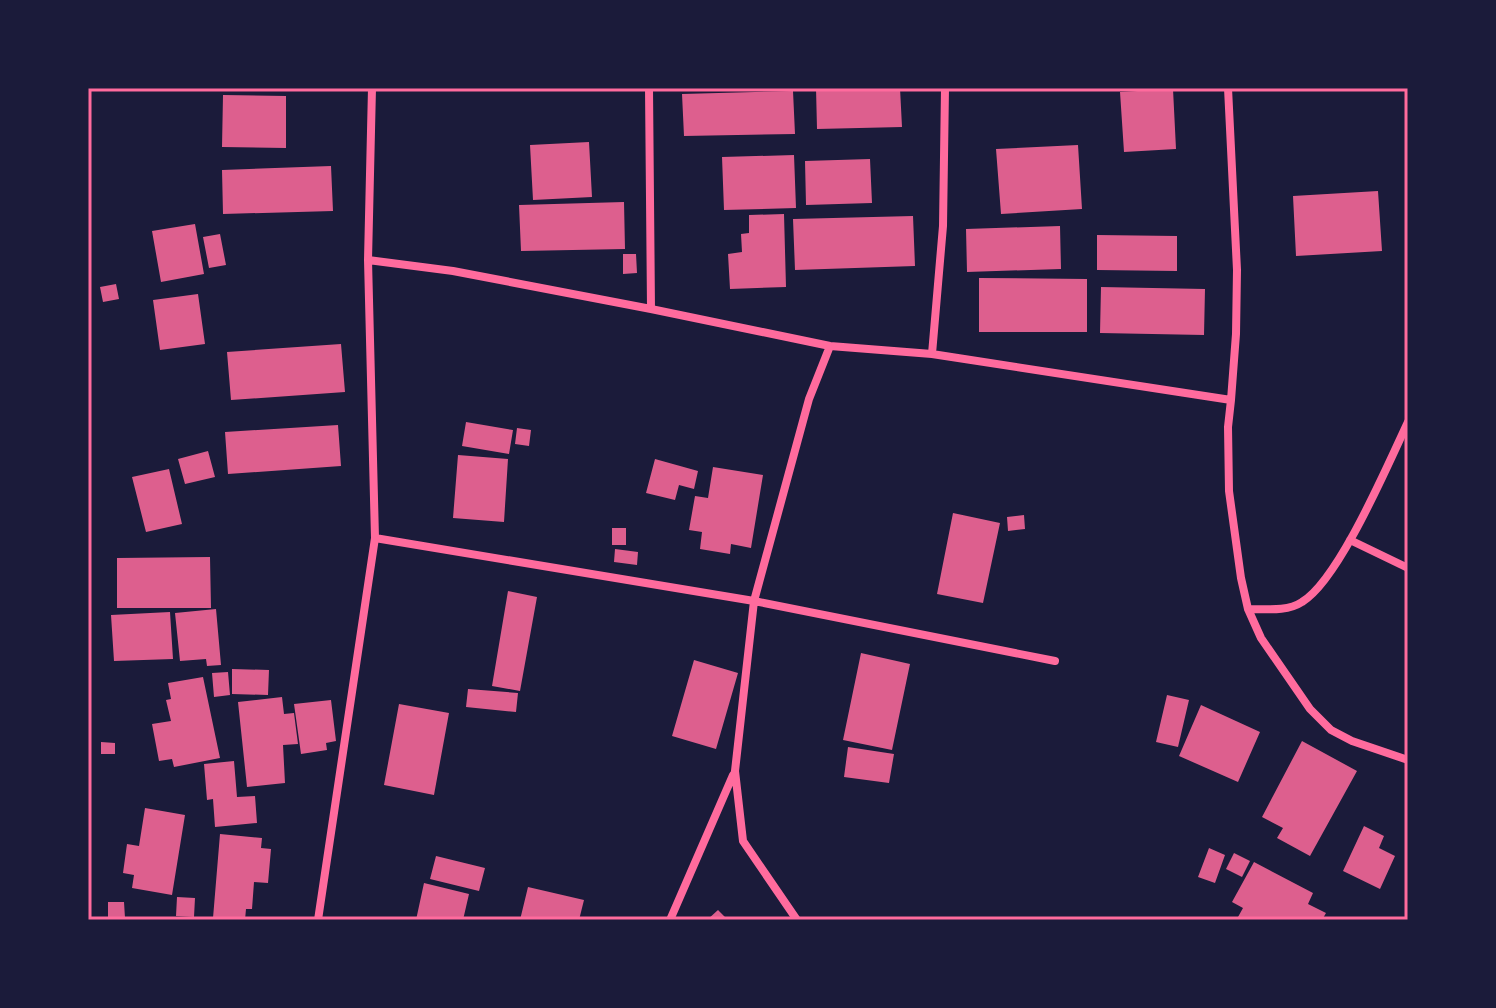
<svg xmlns="http://www.w3.org/2000/svg" width="1496" height="1008" font-family="Ubuntu,sans-serif">
  <style>
    .building { fill: #dd5f8e }
    .lines { fill: none; stroke-linecap: round; stroke-linejoin: round }
    .minor { stroke: #ff6b9d; stroke-width: 8 }
    .neatline { fill: none; stroke: #ff6b9d; stroke-width: 3 }
  </style>
  <rect width="100%" height="100%" fill="#1b1b3a"/>
  <path class="building" d="M816,88H900L902,127L817,129Z
    M1173,89L1176,149L1124,152L1120,92Z
    M793,91L795,134L684,136L682,94Z
    M223,95L286,96V148L222,147Z
    M589,142L592,197L533,200L530,145Z
    M1078,145L1082,209L1001,214L996,149Z
    M794,155L796,208L724,210L722,157Z
    M870,159L872,203L806,205L805,161Z
    M331,166L333,211L223,214L222,170Z
    M1378,191L1382,251L1296,256L1293,196Z
    M624,202L625,249L521,251L519,205Z
    M784,214L786,287L730,289L728,254L742,252L741,234L749,233V215Z
    M913,216L915,266L795,270L793,219Z
    M195,224L204,274L161,282L152,231Z
    M1060,226L1061,269L967,272L966,229Z
    M220,234L226,265L209,268L203,237Z
    M1097,235L1177,236V271L1097,270Z
    M623,254H636L637,273L623,274Z
    M979,278L1087,279V332H979Z
    M116,284L119,299L103,302L100,287Z
    M1101,287L1205,289L1204,335L1100,333Z
    M198,294L205,344L160,350L153,300Z
    M341,344L345,392L231,400L227,352Z
    M466,422L513,430L509,454L462,446Z
    M338,425L341,466L228,474L225,432Z
    M517,428L531,430L529,446L515,444Z
    M208,451L215,477L185,484L178,459Z
    M458,455L508,459L504,522L453,518Z
    M655,459L698,471L694,489L679,485L675,500L646,493Z
    M713,467L763,475L751,548L731,544L730,554L700,549L702,532L689,530L695,496L708,498Z
    M169,469L182,524L146,532L132,477Z
    M953,513L1000,523L983,603L937,594Z
    M1024,515L1025,529L1008,531L1007,517Z
    M612,528H626V545H612Z
    M615,549L638,552L637,565L614,562Z
    M210,557L211,608H117V558Z
    M508,591L537,597L520,691L492,686Z
    M216,609L221,665L207,666L206,659L180,661L175,613Z
    M170,612L173,659L114,661L111,615Z
    M861,653L910,664L892,750L843,740Z
    M694,660L738,673L716,749L672,736Z
    M232,669L269,670L268,695L232,694Z
    M228,672L230,695L214,697L212,673Z
    M203,677L220,758L174,767L172,759L159,761L152,724L171,721L166,700L171,699L168,683Z
    M468,689L518,693L516,712L466,707Z
    M1167,695L1189,700L1178,747L1156,742Z
    M282,697L284,714L294,713L298,744L283,745L285,783L247,787L238,702Z
    M331,700L336,741L326,743L327,750L301,754L294,704Z
    M399,704L449,713L434,795L384,785Z
    M1201,705L1260,732L1238,782L1179,756Z
    M1302,741L1357,771L1310,856L1277,838L1283,828L1262,817Z
    M101,742L115,743V754H101Z
    M848,747L894,754L889,783L844,777Z
    M234,761L237,797L255,796L257,823L215,827L213,799L207,800L204,764Z
    M145,808L185,815L172,895L132,888L134,875L123,873L127,844L139,846Z
    M1364,826L1384,836L1379,848L1395,856L1380,889L1343,871Z
    M220,834L262,838L261,848L271,849L268,883L254,882L252,909H246L245,920L213,918Z
    M1209,848L1225,855L1215,883L1198,877Z
    M1234,853L1250,861L1242,877L1226,869Z
    M436,856L485,868L479,891L430,879Z
    M1254,862L1313,893L1308,904L1326,913L1322,920H1245L1238,917L1243,908L1232,902Z
    M424,883L469,894L463,920H416Z
    M528,887L584,900L579,920H520Z
    M177,897L195,898L194,917L176,916Z
    M108,902H124L125,918H108Z
    M718,910L728,920H707Z"/>
  <g class="lines">
    <path class="minor" d="M649,88L651,309
      M368,260L453,271L651,309L830,346L932,354L1231,400L1236,334L1237,270L1228,88
      M830,346L809,399L754,601L1055,661
      M932,354L943,226L945,88
      M1231,400L1228,427L1229,491L1241,578L1248,609L1261,638L1310,709L1331,730L1352,741L1408,760
      M375,538L754,601L735,771L743,841L797,920
      M1350,540L1408,568
      M1248,609C1266,609 1287,612 1302,602C1339,580 1388,464 1408,422
      M318,920L375,538L368,260L372,88
      M670,920L733,775"/>
  </g>
  <rect width="1496" height="1008" fill="none" stroke="#1b1b3a" stroke-width="180"/>
  <rect x="90" y="90" width="1316" height="828" class="neatline"/>
</svg>
